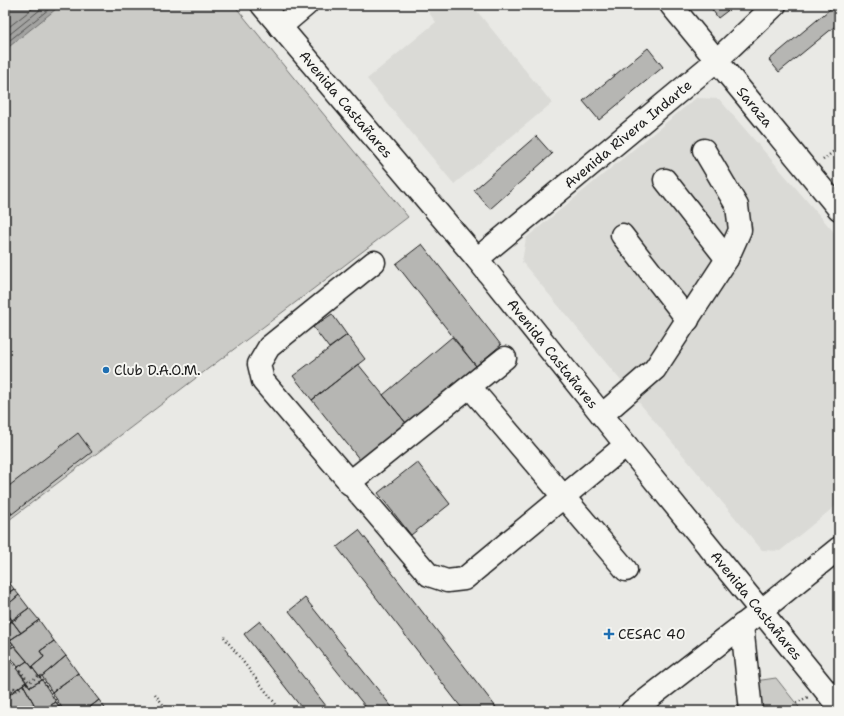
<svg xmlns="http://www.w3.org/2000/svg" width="844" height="716" font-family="'Shantell Sans',sans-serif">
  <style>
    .built { fill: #dadad6 }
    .green { fill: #cbcbc7; stroke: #747472 }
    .water { fill: #a3a3a1; stroke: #6d6d6c }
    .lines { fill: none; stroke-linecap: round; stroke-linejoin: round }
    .shore { stroke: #525251; stroke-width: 1 }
    .building { fill: #b6b6b3; stroke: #1c1c1c }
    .minor-casing { stroke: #1c1c1c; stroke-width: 25 }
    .major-casing { stroke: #1c1c1c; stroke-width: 25 }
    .path { stroke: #1c1c1c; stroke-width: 2.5; stroke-dasharray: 1 3; stroke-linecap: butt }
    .minor { stroke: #f6f6f2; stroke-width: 22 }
    .major { stroke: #f6f6f2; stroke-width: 22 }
    .poi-dot { fill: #1f6fb2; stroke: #f6f6f2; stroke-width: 1.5 }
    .labels { text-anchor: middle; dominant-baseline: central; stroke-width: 4; stroke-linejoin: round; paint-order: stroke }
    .street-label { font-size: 14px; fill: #1c1c1c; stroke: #f6f6f2 }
    .poi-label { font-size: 14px; fill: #1c1c1c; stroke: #f6f6f2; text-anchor: start }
  </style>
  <rect width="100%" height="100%" fill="#e9e9e5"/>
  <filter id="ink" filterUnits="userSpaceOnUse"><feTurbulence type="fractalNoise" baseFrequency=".025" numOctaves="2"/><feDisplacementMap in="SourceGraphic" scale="8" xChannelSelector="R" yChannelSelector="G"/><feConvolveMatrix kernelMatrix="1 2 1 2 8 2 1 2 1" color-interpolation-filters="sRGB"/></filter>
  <g filter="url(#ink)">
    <path class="built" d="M423,5H472L552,103L454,184L367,79L436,22Z
      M696,98L719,99L839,238V503L780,551L762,550L522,262L526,238Z"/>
    <path class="green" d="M5,5H234L408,217L5,523Z
      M776,678L802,711H759L755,681Z"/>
    <path class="water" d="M5,5H61L5,50Z"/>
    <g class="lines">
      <path class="shore" d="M5,30L37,5
        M5,38L46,5
        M5,44L54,5"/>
    </g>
    <path class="building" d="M709,5H735L718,18Z
      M835,5H839V23L779,72L769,60Z
      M648,48L663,67L599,120L583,101Z
      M536,136L552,154L490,209L474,190Z
      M422,244L501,345L476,366L396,264Z
      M332,314L347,335L329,348L313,327Z
      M347,335L365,359L312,400L293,376Z
      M452,337L476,366L406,423L383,395Z
      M358,364L406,423L360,460L312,400Z
      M78,433L92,452L12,514L5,505V489Z
      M417,462L450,504L411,535L378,493Z
      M5,505L12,514L5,519Z
      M359,530L499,711H464L337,547Z
      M5,577L14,589L5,595Z
      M14,589L19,595L5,607V595Z
      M19,595L29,608L12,620L5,611V607Z
      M305,598L395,711H369L289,611Z
      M29,608L39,620L21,633L12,621L22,615L21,614Z
      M5,611L12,620L5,626Z
      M39,620L54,641L40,651L44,657L32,667L10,640Z
      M12,621L21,633L10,640L13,644L6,649L5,647V627Z
      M260,621L330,711H304L244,634Z
      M54,641L66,656L40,678L32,667L44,657L40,651Z
      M14,646L27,661L18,667L6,651Z
      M5,653L26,682L9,695L5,689Z
      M66,656L78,673L52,692L42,676Z
      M27,661L42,680L30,687L17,668Z
      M78,673L99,700L85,711H64L52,692Z
      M42,680L56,702L41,711H25L34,704L23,684L26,682L30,687Z
      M23,684L34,704L25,711H10L5,705V698Z
      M99,700L107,711H85Z
      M56,702L61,711H41Z"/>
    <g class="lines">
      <g class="minor-casing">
        <g id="minor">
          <path id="s1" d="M671,5L839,209"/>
          <path d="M280,27L306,5"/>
          <path d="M665,180L727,259"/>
          <path d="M622,235L688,320"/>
          <path id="s2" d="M477,259L717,60L775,5"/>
          <path d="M374,262L269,347L259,364L263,381L429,575L447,581L464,579L626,445"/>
          <path d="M470,387L626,570"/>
          <path d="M602,415L655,369L727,259L740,230L737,206L704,150"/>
          <path d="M349,483L505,358"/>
          <path d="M742,625L751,711"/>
          <path d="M632,711L761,611L839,548"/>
        </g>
      </g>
      <g class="major-casing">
        <g id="major">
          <path id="s3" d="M262,5L477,259L626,445L839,707"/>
        </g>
      </g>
      <path class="path" d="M823,160L839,147
        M5,627L21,615
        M224,637L281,711
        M5,649L6,650L13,646
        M5,652L29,682L40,675L63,711
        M5,667L12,661
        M155,694L168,711
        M5,696L14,688L16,691L29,682
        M5,701L13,711
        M796,703L808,697"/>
      <use href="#minor" class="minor"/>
      <use href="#major" class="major"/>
    </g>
  </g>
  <g class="poi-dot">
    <circle cx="106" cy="370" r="4"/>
    <path d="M607 628h4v4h4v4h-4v4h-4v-4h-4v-4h4z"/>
  </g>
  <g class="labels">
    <g class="street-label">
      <text stroke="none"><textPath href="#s3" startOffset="130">Avenida Castañares</textPath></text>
      <text stroke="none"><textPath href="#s1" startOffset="132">Saraza</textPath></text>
      <text stroke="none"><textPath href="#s2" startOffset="196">Avenida Rivera Indarte</textPath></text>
      <text stroke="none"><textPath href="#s3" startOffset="454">Avenida Castañares</textPath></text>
      <text stroke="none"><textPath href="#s3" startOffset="778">Avenida Castañares</textPath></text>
    </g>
    <g class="poi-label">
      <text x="114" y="370">Club D.A.O.M.</text>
      <text x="618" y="634">CESAC 40</text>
    </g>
  </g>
  <rect width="844" height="716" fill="none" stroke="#f6f6f2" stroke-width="20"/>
  <rect x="10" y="10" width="824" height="696" fill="none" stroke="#1c1c1c" stroke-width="1.5" filter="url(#ink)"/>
</svg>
